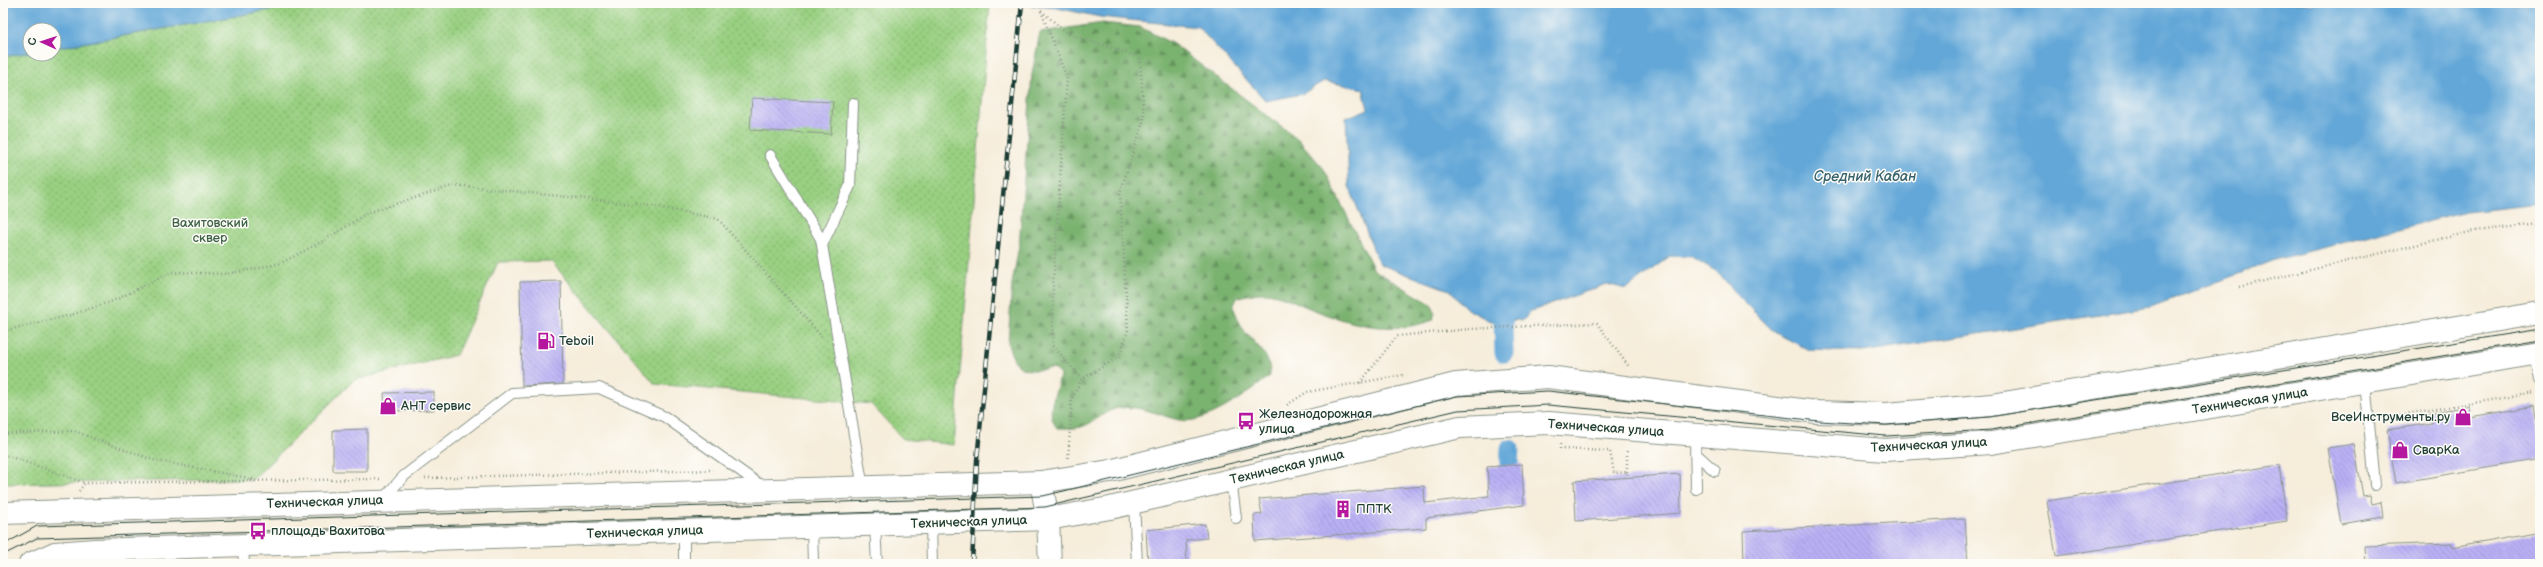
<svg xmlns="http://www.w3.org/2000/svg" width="2543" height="567" font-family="'Balsamiq Sans',sans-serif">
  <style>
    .forest { fill: url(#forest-firs); stroke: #4c7852 }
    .park { fill: url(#park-dots); stroke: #5c865a }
    .water { fill: #63a7d8; stroke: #417286 }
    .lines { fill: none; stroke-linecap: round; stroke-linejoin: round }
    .canal { stroke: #63a7d8; stroke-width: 19 }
    .building { fill: url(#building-back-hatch) }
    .service-casing { stroke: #8a9588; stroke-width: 12 }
    .tertiary-casing { stroke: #8a9588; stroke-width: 24 }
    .secondary-casing { stroke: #8a9588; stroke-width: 24 }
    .path { stroke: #8a9588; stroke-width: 2.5; stroke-dasharray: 1 3; stroke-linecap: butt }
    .service { stroke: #fff; stroke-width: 10 }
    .tertiary { stroke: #fff; stroke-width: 22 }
    .secondary { stroke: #fff; stroke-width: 22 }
    .tram { stroke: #1f3d34; stroke-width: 1 }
    .rail-casing { stroke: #1f3d34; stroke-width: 4.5 }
    .rail { stroke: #fdfcf7; stroke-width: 3; stroke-dasharray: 9; stroke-linecap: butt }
    .labels { text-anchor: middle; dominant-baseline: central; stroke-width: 3; stroke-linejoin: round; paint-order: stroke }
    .park-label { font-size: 13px; fill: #3e6247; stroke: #fdfcf7 }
    .poi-label { font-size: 13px; fill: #1f3d34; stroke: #fdfcf7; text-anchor: start }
    .street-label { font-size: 13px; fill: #1f3d34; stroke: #fdfcf7 }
    .water-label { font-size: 14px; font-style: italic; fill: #37626d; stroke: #fdfcf7 }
  </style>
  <defs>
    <pattern id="forest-firs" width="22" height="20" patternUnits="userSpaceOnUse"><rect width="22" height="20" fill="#7ab26f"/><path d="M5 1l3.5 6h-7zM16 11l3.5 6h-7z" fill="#63925c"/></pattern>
    <pattern id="park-dots" width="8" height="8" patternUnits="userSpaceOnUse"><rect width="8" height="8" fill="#99d081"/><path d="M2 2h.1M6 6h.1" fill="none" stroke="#7caa6a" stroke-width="1.8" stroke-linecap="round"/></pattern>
    <pattern id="building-back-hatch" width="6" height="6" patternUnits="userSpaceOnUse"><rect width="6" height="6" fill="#b9b0f5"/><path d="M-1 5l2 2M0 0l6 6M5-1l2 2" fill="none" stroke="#9690c7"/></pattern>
  </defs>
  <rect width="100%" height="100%" fill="#fdfcf7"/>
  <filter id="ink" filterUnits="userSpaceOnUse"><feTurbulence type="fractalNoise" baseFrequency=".025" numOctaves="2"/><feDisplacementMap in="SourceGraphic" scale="8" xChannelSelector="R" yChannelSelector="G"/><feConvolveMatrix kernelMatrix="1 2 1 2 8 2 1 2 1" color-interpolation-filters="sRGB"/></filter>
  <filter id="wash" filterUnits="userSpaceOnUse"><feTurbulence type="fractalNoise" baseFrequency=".012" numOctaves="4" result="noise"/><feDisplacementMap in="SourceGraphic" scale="16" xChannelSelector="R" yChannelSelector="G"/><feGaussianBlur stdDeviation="0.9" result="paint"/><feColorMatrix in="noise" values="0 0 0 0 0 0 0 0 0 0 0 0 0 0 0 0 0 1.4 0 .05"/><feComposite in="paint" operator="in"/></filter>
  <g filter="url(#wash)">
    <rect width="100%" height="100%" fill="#f6eddb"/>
    <path class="forest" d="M1103,23L1140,27L1173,44L1298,139L1324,169L1374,270L1431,304L1435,312L1433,320C1391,336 1350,324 1309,308C1281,296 1269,287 1237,298L1233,307C1237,315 1240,326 1246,333C1258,347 1271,355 1270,376C1249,392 1206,426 1179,420C1157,415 1142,405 1119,408C1105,410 1095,423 1081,427C1074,429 1064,428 1057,428C1044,411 1057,393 1060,375L1054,368C1026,371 1016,375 1008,343L1012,284L1019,246L1032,74L1040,32Z"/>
    <path class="park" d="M309,3H990L954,445L903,439L871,404L655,384L551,261L498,262L456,355L354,380L253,479L3,484V57L30,52V54H54V48Z"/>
    <path class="water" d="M3,3H309L54,48V30H30V52L3,57Z
      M1004,3H2540V204L2466,212L2278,259L2151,307L1862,352L1809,350L1774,332L1737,295L1719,273L1692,257L1670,256L1626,289L1607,284L1529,312L1524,320L1490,321L1467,309L1449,290L1379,264L1349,186L1346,118L1368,109L1363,89L1324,81L1302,94L1266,101L1198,27L1100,17L1057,8Z"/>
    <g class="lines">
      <path class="canal" d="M1503,320L1504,353
        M1509,465L1510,449"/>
    </g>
    <g id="blocks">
      <path class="building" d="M752,98L833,102L831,134L750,130Z
        M561,281L563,384L522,386L520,282Z
        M434,392V410L385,411L384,393Z
        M2469,406L2470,417L2535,406L2540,437V459L2396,483L2387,430L2432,423L2430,413Z
        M367,429V471H333V430Z
        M2354,444L2363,496L2370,495L2372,504L2381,502L2383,517L2341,524L2328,448Z
        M1522,464L1524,505L1426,518V528L1255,541L1254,515L1262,514L1259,499L1424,486L1425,503L1489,496L1487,467Z
        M2279,465L2287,521L2056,556L2047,501Z
        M1680,474L1681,513L1576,521L1574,481Z
        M1965,519L1968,564H1744L1743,531Z
        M1205,524L1207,538L1186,540L1187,564H1148L1146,530Z
        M2540,532V564H2366L2365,546L2452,543V548Z"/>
    </g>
  </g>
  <g filter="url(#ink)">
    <use href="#blocks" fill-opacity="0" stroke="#8a9588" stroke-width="1"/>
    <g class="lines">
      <g class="service-casing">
        <path id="service" d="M770,155L821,239L863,488
          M822,245L850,186L853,103
          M2535,354L2540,380
          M2365,382L2375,485
          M1695,435L1696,489
          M1695,453L1715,471
          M1231,480L1236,518
          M382,500L404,476L512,393L599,388L665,417L763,487
          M1134,502L1137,564
          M931,524L932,564
          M875,525L877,564
          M812,526L813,564
          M684,531V564
          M243,544L244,564"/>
      </g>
      <g class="tertiary-casing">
        <path id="tertiary" d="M1041,482L1048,519L1050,564"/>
      </g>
      <g class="secondary-casing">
        <path id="secondary" d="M3,513L1041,482L1110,471L1456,384L1548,377L1817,412L1886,414L1992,405L2540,313
          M30,564L55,553L95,550L1048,519L1110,508L1460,427L1549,423L1885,450L1991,443L2540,353"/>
      </g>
      <path class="path" d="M1042,3L1041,11L1067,78L1053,285V346L1082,379
        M1041,11L1069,34L1140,57L1144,119L1120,193L1128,330L1119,357L1082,379L1072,398L1068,459
        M2239,287L2474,231L2540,224
        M3,331L71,315L113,301L172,272L226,274L279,264L325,240L367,213L455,185L653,206L718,219L823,338
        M1360,383L1397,336L1470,329L1597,323L1629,367
        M1287,405L1307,392L1403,375
        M2381,418L2534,393
        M3,434L74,431L153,460L253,479L255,482
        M1560,444V449L1610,451L1614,473L1627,472V478
        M3,454L85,483
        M1627,472V449
        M425,478L713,470
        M79,491L85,483L382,479"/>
      <use href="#service" class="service"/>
      <use href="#tertiary" class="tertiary"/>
      <use href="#secondary" class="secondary"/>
      <path class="tram" d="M3,545L37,526L1043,496L1457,396L1548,391L1819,421L1886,425L1989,417L2540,329
        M3,555L37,538L1045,507L1458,410L1548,405L1886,436L1991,430L2540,340"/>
      <g class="rail-casing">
        <path id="rail" d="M972,564L977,460L1022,3"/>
      </g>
      <use href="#rail" class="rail"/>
    </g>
  </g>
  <defs>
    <g id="fuel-bare" transform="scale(1.38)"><path d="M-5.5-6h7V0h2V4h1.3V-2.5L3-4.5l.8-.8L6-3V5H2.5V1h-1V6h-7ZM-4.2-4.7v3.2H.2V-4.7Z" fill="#b5179e" stroke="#fdfcf7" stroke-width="2.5" paint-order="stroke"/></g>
    <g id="shop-bare" transform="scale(1.38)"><path d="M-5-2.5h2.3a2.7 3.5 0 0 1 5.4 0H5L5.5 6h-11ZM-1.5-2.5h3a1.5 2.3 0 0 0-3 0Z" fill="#b5179e" stroke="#fdfcf7" stroke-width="2.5" paint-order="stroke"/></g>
    <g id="bus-bare" transform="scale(1.38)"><path d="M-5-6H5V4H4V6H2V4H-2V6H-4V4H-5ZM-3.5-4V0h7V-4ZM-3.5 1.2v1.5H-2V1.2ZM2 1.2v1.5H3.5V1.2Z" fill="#b5179e" stroke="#fdfcf7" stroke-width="2.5" paint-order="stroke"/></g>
    <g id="building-bare" transform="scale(1.38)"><path d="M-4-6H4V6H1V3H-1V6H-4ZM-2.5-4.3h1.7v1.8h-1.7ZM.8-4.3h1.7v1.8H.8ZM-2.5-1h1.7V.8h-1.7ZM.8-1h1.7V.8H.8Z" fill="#b5179e" stroke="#fdfcf7" stroke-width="2.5" paint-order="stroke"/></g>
  </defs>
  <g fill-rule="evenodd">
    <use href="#fuel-bare" x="546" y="341"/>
    <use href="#shop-bare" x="388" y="406"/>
    <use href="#shop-bare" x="2463" y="417"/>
    <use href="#bus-bare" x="1246" y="421"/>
    <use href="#shop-bare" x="2400" y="450"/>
    <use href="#building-bare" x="1343" y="509"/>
    <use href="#bus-bare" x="258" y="531"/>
  </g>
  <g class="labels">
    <g class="park-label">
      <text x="210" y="223">Вахитовский<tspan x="210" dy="15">сквер</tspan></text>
    </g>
    <g class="poi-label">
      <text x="559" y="341">Teboil</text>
      <text x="401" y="406">АНТ сервис</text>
      <text x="1259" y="414">Железнодорожная<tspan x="1259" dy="15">улица</tspan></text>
      <text x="2450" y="417" text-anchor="end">ВсеИнструменты.ру</text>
      <text x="2413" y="450">СварКа</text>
      <text x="1356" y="509">ППТК</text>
      <text x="271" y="531">площадь Вахитова</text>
    </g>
    <g class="street-label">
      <text transform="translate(2250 401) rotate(-9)">Техническая улица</text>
      <text transform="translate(1606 428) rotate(4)">Техническая улица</text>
      <text transform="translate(1929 445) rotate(-3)">Техническая улица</text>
      <text transform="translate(1287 467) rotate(-13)">Техническая улица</text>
      <text transform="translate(325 502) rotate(-2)">Техническая улица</text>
      <text transform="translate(969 522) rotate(-2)">Техническая улица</text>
      <text transform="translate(645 532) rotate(-2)">Техническая улица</text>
    </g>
    <g class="water-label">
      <text x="1865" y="176">Средний Кабан</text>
    </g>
  </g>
  <rect width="2543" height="567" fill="none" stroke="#fdfcf7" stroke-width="16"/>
  <g transform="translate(42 42) rotate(273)"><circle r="19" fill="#fdfcf7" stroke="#a4b0a9"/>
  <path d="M0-3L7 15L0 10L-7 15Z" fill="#b5179e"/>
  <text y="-6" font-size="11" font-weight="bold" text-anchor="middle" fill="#1f3d34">С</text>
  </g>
</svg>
